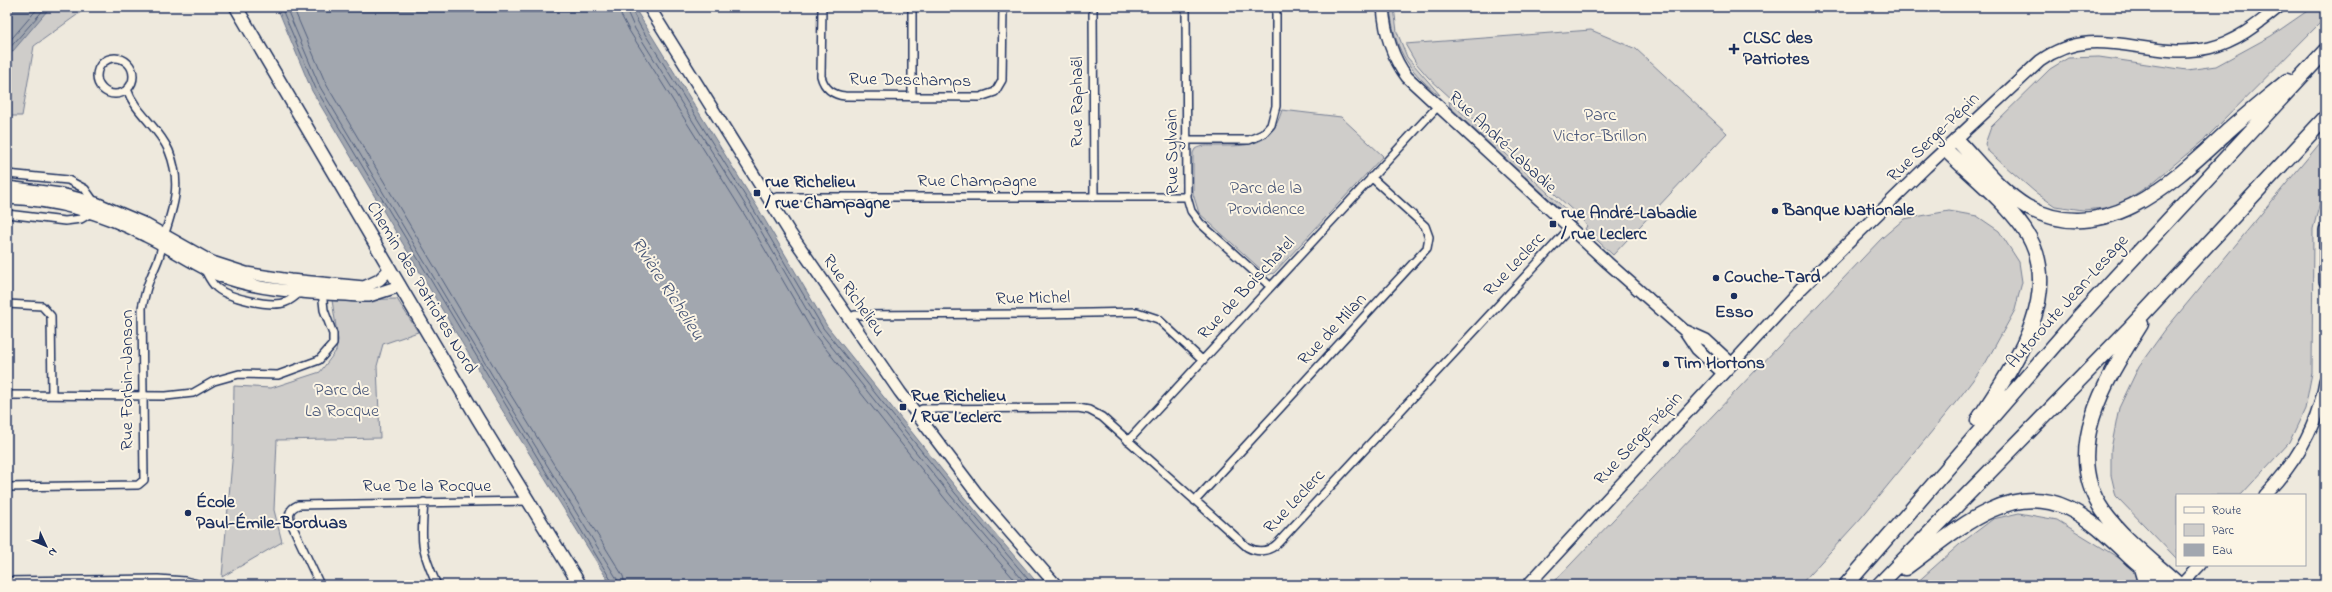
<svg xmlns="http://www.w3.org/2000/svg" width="2332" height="592" font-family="'Indie Flower',sans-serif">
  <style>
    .green { fill: #cfcdca; stroke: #757e94 }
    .water { fill: #a2a7af; stroke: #6c778f }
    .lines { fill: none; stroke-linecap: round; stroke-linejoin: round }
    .shore { stroke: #515f7e; stroke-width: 1 }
    .street-casing { stroke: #1b2f5e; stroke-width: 10 }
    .secondary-casing { stroke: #1b2f5e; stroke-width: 14 }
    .primary-casing { stroke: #1b2f5e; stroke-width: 15 }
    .highway-casing { stroke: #1b2f5e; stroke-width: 17 }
    .street { stroke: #fcf5e5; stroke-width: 7 }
    .secondary { stroke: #fcf5e5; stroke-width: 11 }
    .primary { stroke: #fcf5e5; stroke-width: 12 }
    .highway { stroke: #fcf5e5; stroke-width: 14 }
    .poi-dot { fill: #1b2f5e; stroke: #fcf5e5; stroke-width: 1.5 }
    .labels { text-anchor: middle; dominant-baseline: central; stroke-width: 4; stroke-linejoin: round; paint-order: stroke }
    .poi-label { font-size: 18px; font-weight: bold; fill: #1b2f5e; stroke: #fcf5e5; text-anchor: start }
    .street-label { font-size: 18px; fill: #1b2f5e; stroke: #fcf5e5 }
    .park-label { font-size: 18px; fill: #485679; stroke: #fcf5e5 }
    .water-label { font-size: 19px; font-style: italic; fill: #445376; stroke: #fcf5e5 }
  </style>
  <rect width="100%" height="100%" fill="#eee9dd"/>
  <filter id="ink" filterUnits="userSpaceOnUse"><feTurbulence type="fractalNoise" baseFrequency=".025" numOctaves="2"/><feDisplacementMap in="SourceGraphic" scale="8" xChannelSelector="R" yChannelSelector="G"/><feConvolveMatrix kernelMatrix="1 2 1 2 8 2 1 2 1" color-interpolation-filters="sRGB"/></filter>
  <g filter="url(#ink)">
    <path class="green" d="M7,7H88L34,46L22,116H7Z
      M1390,7H1394L1397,32L1407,57L1440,95L1437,94C1406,67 1394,48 1390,7Z
      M2313,7H2325V18L2206,138L2151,184L2116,207L2083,210L2055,206L2035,192L1989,152L1985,144L1991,127L2050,69L2068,58L2099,57L2187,70L2216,66L2271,36Z
      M1591,30L1636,49L1727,133L1613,255L1585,229L1587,226L1581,218L1428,77L1416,63L1405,44Z
      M1449,101L1576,219V221L1575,223L1450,107Z
      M1282,110L1341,117L1383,156L1274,273L1267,275L1199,213L1193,194V153L1195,149C1201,145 1208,146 1216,146C1249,146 1271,147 1282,110Z
      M2325,137V184L2313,229L2312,373L2305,409L2289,443L2241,495H2177V559L2116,496L2111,475V449L2119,408L2139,366L2165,330Z
      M1949,211L1977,216L1999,231L2019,262L2022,282L2015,310L1985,364L1960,397L1861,518L1800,585H1551L1882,238L1904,219Z
      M397,299L418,332L383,344L377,366L380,438L277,440L274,510L282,542L222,577L233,450L234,386L271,388L320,372L336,351L338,340L332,300Z
      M2019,513L2057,520L2127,563L2137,572L2139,585H1914L1960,544L1993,519Z"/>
    <path class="water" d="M54,7L47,11L7,58V8Z
      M277,7H634L759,210L827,326L958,490L1039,585H611L496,400L312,91Z"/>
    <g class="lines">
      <path class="shore" d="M281,7L316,89L614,585
        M286,7L320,87L504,395L617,579L619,585
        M293,7L326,84L509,392L623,576L625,585
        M619,7L621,15L630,32L746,217L814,334L946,500L1019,585
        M625,7L635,29L751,214L819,331L951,496L1027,585
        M630,7L640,26L755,212L823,328L955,493L1033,585
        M7,44L39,7
        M7,51L46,7"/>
      <g class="street-casing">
        <path id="street" d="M822,7L821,76C824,88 833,95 845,96L980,97L995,92L1002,80L1003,7
          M912,7V97
          M1093,7L1094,197
          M1186,7L1187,197L1191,211L1200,223L1270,286
          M97 76a18 18 0 1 1 36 0a18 18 0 1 1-36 0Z
          M1187,140H1249L1263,134L1271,125L1276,106V7
          M7,174L68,180L85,189L95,203
          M769,201L777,197H1187
          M7,214L65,221L81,219L91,213
          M205,270C208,276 211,283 217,288C229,298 271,308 286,302C292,300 297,295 301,291
          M7,304L42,306L51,316L52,395
          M849,319L855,315L1044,314L1137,312L1158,319L1202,360
          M7,395L166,396L193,393L214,381L239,374L278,375L319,360L333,344V334L324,310L322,291
          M915,413L922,409L1078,408L1089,410L1102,417L1247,547C1258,553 1269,552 1278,543L1570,228
          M1128,441L1438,106
          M7,487L138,485L144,480L142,308C144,299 146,288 150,279C153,271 158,262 160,254C162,248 161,242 164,236C174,206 182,183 169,151C159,127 135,113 127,89
          M1195,501L1427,248L1429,237L1425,226L1371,177
          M424,502C421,542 420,548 437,585
          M7,581L158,579L185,581L202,585
          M320,585L291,523C288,514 289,509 298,505L528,501"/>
      </g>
      <g class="secondary-casing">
        <path id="secondary" d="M649,7L790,233L900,392L981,499L1056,585
          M1383,7C1385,33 1391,56 1407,77L1608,263L1685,331L1697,349L1723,373
          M7,187L61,194L96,203L143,223L212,262L246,273L290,280L364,287L379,280L390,269
          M7,198C56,200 103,213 146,236C171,248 193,264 218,275C259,292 314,293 359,296H369L400,286
          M2325,230V281
          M1686,331L1706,340L1732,364
          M2265,495C2296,463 2318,425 2325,381
          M1528,585L1802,288L1926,167L2040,61C2097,20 2147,62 2209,48C2236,42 2258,24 2279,7
          M2181,585L2200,565"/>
      </g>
      <g class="primary-casing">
        <path id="primary" d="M236,7L478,419L580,585"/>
      </g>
      <g class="highway-casing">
        <path id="highway" d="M1957,140C1979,163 2000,191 2027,207C2106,250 2176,179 2229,130C2248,113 2268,97 2287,81
          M1945,149C1971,175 2003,199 2024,229C2068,292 2012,368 1978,420
          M2141,324C2108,377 2060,450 2103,511C2123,539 2154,562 2179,585
          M1905,568C1933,548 1960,524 1991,510C2054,481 2091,520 2133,560C2143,569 2154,576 2164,585
          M2141,568L2146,585
          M1846,585L2078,318L2325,51
          M1879,585L2128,330L2325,118"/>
      </g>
      <use href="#street" class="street"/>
      <use href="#secondary" class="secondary"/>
      <use href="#primary" class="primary"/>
      <use href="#highway" class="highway"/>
    </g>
  </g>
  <g class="poi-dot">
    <path d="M1732 43h4v4h4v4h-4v4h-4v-4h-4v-4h4z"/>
    <rect x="753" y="189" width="8" height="8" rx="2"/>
    <circle cx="1775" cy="211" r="4"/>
    <rect x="1549" y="220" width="8" height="8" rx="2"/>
    <circle cx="1716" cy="278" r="4"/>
    <circle cx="1734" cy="296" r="4"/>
    <circle cx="1666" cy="364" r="4"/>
    <rect x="899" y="403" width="8" height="8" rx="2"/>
    <circle cx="188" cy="513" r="4"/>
  </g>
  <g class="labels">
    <g class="poi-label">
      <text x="1743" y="39">CLSC des<tspan x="1743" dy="21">Patriotes</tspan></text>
      <text x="765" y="183">rue Richelieu<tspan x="765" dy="21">/ rue Champagne</tspan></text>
      <text x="1783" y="211">Banque Nationale</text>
      <text x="1561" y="214">rue André-Labadie<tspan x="1561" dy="21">/ rue Leclerc</tspan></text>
      <text x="1724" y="278">Couche-Tard</text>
      <text x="1734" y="313" text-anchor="middle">Esso</text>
      <text x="1674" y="364">Tim Hortons</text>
      <text x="911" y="397">Rue Richelieu<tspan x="911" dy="21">/ Rue Leclerc</tspan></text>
      <text x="196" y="503">École<tspan x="196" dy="21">Paul-Émile-Borduas</tspan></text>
    </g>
    <g class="street-label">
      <text transform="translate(910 81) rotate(1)">Rue Deschamps</text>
      <text transform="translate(1078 102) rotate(-90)">Rue Raphaël</text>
      <text transform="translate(1934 138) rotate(-44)">Rue Serge-Pépin</text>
      <text transform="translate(1502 143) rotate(43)">Rue André-Labadie</text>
      <text transform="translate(1173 152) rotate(-91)">Rue Sylvain</text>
      <text x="977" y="182">Rue Champagne</text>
      <text transform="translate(1515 265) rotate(-47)">Rue Leclerc</text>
      <text transform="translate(421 288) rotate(59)">Chemin des Patriotes Nord</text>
      <text transform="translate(1247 289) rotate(-47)">Rue de Boischatel</text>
      <text transform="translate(853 296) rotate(55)">Rue Richelieu</text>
      <text transform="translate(1033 299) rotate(-1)">Rue Michel</text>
      <text transform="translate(2068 302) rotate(-48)">Autoroute Jean-Lesage</text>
      <text transform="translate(1333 330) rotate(-47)">Rue de Milan</text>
      <text transform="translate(128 380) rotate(-90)">Rue Forbin-Janson</text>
      <text transform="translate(1639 439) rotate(-47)">Rue Serge-Pépin</text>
      <text x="427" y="487">Rue De la Rocque</text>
      <text transform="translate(1295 502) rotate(-47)">Rue Leclerc</text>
    </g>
    <g class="park-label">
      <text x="1600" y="116">Parc<tspan x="1600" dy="21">Victor-Brillon</tspan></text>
      <text x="1266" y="189">Parc de la<tspan x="1266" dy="21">Providence</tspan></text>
      <text x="342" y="391">Parc de<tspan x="342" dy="21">La Rocque</tspan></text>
    </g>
    <g class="water-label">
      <text transform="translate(667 289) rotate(57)">Rivière Richelieu</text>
    </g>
  </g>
  <rect width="2332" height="592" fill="none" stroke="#fcf5e5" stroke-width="24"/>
  <rect x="12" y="12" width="2308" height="568" fill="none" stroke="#1b2f5e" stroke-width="1.5" filter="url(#ink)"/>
  <rect x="2176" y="494" width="130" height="72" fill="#fcf5e5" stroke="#a2a6af"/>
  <rect x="2184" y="507" width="20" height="6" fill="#fcf5e5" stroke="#a2a6af"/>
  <text x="2212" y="514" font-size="12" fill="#1b2f5e">Route</text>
  <rect x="2184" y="524" width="20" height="12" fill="#cfcdca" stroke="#a2a6af"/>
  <text x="2212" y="534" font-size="12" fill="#1b2f5e">Parc</text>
  <rect x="2184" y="544" width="20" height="12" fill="#a2a7af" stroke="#a2a6af"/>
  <text x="2212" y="554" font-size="12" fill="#1b2f5e">Eau</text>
  <g transform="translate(46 546) rotate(134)" stroke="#fcf5e5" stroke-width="3" paint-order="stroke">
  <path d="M0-3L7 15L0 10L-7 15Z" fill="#1b2f5e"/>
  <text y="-6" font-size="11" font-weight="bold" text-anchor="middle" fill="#1b2f5e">N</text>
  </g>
</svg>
